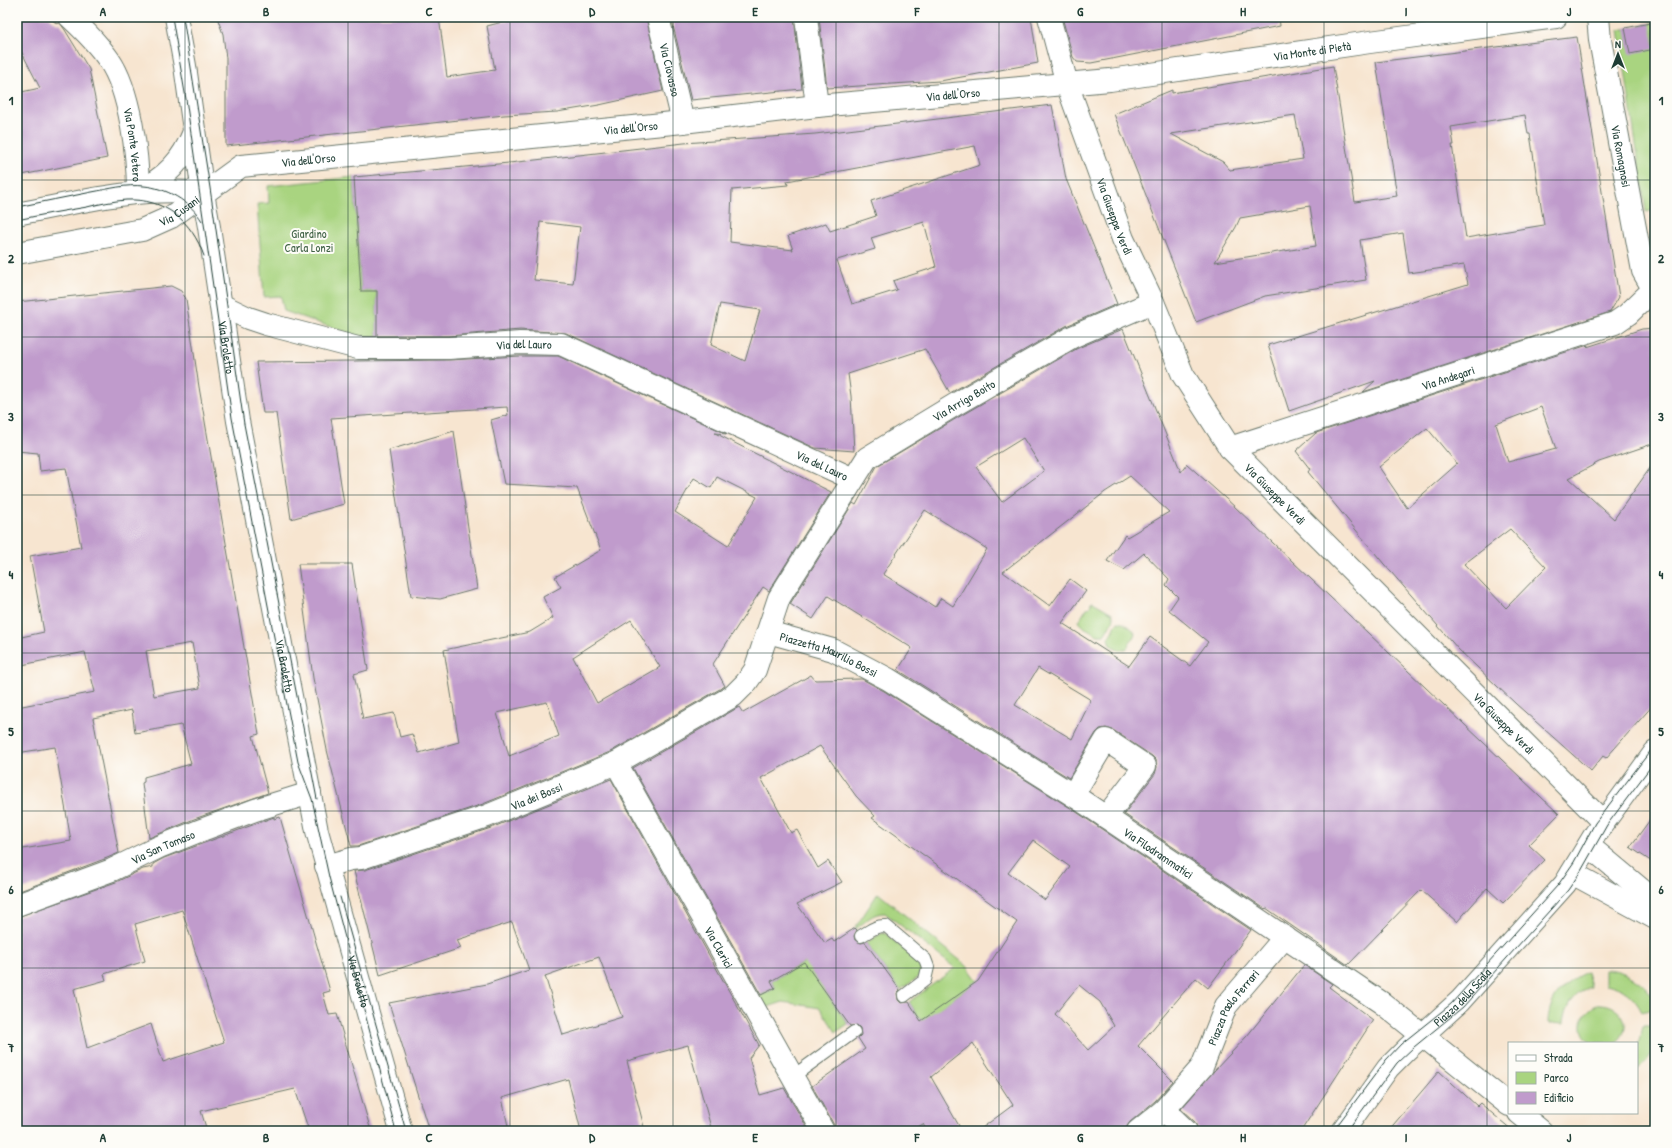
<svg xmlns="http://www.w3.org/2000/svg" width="1672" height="1148" font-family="'Patrick Hand',sans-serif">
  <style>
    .green { fill: #a9d480; stroke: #64885a }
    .building { fill: #c09bcc; fill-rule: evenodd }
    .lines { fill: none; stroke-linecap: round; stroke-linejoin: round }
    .lane-casing { stroke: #6b786b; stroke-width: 14 }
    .street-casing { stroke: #6b786b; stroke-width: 24 }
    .lane { stroke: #fff; stroke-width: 12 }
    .street { stroke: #fff; stroke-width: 22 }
    .tram { stroke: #1f3d34; stroke-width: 1 }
    .grid { fill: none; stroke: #1f3d34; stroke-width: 1; stroke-opacity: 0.55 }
    .labels { text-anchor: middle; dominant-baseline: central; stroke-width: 4; stroke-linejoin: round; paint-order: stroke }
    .street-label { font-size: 12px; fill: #1f3d34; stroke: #fdfcf7 }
    .park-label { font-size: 12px; fill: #426347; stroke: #fdfcf7 }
    .neatline { fill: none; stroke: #1f3d34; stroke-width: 1.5 }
    .grid-label { font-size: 13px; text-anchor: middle; font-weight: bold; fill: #1f3d34 }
  </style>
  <rect width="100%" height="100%" fill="#fdfcf7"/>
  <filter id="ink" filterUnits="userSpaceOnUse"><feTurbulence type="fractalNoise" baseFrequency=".025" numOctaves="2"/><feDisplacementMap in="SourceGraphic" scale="8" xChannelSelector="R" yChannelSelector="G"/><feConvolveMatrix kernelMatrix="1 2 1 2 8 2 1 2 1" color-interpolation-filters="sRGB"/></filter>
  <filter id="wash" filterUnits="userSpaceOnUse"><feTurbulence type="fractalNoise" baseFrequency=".012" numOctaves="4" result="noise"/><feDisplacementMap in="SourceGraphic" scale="16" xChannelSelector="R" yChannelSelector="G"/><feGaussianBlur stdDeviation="0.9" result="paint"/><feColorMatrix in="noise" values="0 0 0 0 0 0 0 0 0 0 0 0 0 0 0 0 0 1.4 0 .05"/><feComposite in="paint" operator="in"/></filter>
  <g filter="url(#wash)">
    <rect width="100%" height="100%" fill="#f7e5d0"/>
    <path class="green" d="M1655,22V210L1646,212L1619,30Z
      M354,177L361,291H377V343L284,311L281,296L264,297L257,204L269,203L268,186Z
      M1093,602L1112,613L1114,619L1104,635H1098L1082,626L1079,621L1087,608L1090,607L1091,603Z
      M1118,622C1125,623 1133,628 1135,634L1126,650H1120L1110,645L1108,638Z
      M878,893L967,966L978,981L943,1006L923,1023L909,1002L955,968L885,913C872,913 866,921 856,929L855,928Z
      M882,933L886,934L916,960L921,969L919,977L900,990L866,943Z
      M805,962L848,1024L836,1032L820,1008L783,1002L762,1009L756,998L775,988L771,981Z
      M1605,969C1624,969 1655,986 1655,1008L1642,1012C1634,996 1623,987 1605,984Z
      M1587,972L1591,987C1575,992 1565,1007 1564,1024L1548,1023C1548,999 1565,981 1587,972Z
      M1600,1004C1623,1004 1635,1029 1615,1043H1592C1574,1031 1582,1009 1600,1004Z
      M1643,1026H1655C1655,1048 1655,1055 1637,1070V1046L1640,1041Z"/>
    <g id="blocks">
      <path class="building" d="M17,17H49L57,24L60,23L65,30L89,69L107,158L17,176V93L40,88L17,43Z
        M217,17H439L447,77L495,70L487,26L522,17H646L663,91L599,105L557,112L504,115L226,146V58L223,34Z
        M671,17H794L802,89L691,100Z
        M819,17H1031L1038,63L940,81L827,88Z
        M1062,17H1279L1280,26L1091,63L1077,62L1073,57Z
        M1650,23L1655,49L1630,54L1625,28Z
        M1577,37L1619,297L1610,312L1363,392L1375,381L1289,411L1268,345L1468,284L1464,265L1409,273L1403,233L1360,240L1366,280L1265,296L1196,322L1114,114L1172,90V93L1333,66L1355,202L1397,196L1376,62ZM1295,115L1303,159L1230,170L1223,162L1171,134ZM1525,115L1528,134H1530L1544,225L1466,238L1452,145H1454L1451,127ZM1310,206L1316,246L1215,262L1236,227L1240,218Z
        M1052,105L1066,179L1117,304L1066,326L950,393L925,349L848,374L851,396L854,451L815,448L566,333L520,330L449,336H377V291H361L354,177L509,163L684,143L815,134ZM975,146L980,165L871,201L876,216L830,231L826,223L788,236L793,250L730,242L732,190L788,185L787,181ZM540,222L580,227L573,284L534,280ZM924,222L936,267L893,281L897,290L852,304L837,260L875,249L871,238ZM720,304L760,310L745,361L711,345Z
        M171,286L181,291L186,299L199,387L259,734L253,736L268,793L194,819L149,838L142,783L144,782V777L191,764L181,725L135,733L132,710L93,718L119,853L107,858L17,892V850L71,841L55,747L17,753V707L95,692L85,652L17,666V638L44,632L30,556L81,547L66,468L40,471L38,453L17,451V302ZM192,643L200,688L154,696L146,651Z
        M1655,328V443L1599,462L1569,478L1614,519L1655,461V703L1606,758L1603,756L1591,771L1516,704L1458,649L1384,564L1308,472L1310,469L1296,451L1316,433L1588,345L1587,347L1642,329ZM1541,407L1556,449L1508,462L1496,424ZM1427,428L1457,464L1407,508L1379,467ZM1510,529L1546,567L1506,608L1464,564Z
        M1123,329L1181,472L1187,464L1235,507L1559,814L1529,845L1545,860L1503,903L1487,888L1457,922L1421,890L1348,965L1266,908L1265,909L1124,814L1155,774L1157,767L1156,760L1152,756L1113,730L1106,728L1100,729L1096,733L1069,778L898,670L912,648L828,596L813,619L790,604L853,503L856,505L877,466L962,415L1078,348ZM1023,438L1044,471L1002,502L976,467ZM1130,476L1169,512L1127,537L1125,535L1107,561L1124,570L1144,553L1169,579L1166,585L1178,597L1169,610L1208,642L1190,666L1150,637L1129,666L1062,623L1086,591L1070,579L1050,606L1003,572L1105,492ZM925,510L987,549L953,606L941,598L935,607L883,574ZM1038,668L1091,700L1072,739L1015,705Z
        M520,356H558L727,434L715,433L831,492L769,591L763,587L713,664L725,686L610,752L483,804L358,846H351L327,750L313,678L298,564H352L368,670L354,674L363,719L394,713L400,737L412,734L419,753L459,742L444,650L530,632L553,618L543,597L561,587L555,577L601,550L577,488L504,484L491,420L508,415L507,407L331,418L344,504L291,519L276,413H263L256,362L449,360ZM717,477L757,497L728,546L675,512L694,478L711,488ZM631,620L660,667L597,703L573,657ZM547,702L559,736L509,756L497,713Z
        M454,431L477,589L440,599L411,596L389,450Z
        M811,675L815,680L862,679L884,691L1072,809L1251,930L1208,988L1196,978L1138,1046L1173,1081L1155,1101L1130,1122L1127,1126L1126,1131H978L1013,1105L973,1043L931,1077L962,1131H927L923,1124L910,1131H835L834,1125L812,1086L865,1049L858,1038L861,1035L860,1028L857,1025L850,1026L804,962L771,981L775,988L761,995L633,768L739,707L743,713ZM820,746L856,796L875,816L872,818L1017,922L978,981L921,1021L909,1002L901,1003L898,1000L897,993L900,990L865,942L861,943L855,940L854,936L857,930L855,928L834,942L832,939L825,943L797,904L842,882L828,861L818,868L797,830L791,833L761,778ZM1033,840L1070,867L1045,900L1008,873ZM1079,985L1100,1002L1114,1026L1088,1050L1055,1014Z
        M611,779L759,1045L749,1058L760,1095L784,1088L809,1131H712L688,1045L627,1061L645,1131H581L568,1079L502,1098L509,1131H429L389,1003L487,984L529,970L512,922L457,940L461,948L380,975L354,871L365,870L491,828ZM599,957L622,1017L563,1035L545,976Z
        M1655,813V864L1630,847Z
        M274,817V819L280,817L330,991L323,993L329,1015L337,1014L371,1131H309L295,1089L201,1111L207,1131H17V917L116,882L143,869L153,867V864L164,858ZM182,910L224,1042L163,1062L151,1024L87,1048L74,989L106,980L104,974L145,961L135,924Z
        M1304,965L1332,984L1329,987L1373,1020L1301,1131H1198L1195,1122L1181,1109L1214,1071L1247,1036Z
        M1439,1071L1477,1106L1480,1103L1513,1131H1388Z"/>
    </g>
  </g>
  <g filter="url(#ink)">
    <use href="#blocks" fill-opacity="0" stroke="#6b786b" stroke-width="1"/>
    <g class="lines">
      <g class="lane-casing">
        <path id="lane" d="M861,936C870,931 876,925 886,926L925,959L928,967L925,980L904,996
          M792,1077L854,1032"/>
      </g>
      <g class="street-casing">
        <g id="street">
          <path id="s1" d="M70,17C84,30 98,44 109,60C130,90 138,155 138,192"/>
          <path id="s2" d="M176,17L185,66L203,193L209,227L238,421L317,831L401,1131"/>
          <path id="s3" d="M658,17L683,122"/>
          <path d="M806,17L817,106"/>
          <path id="s4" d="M1049,17L1067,84L1123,239L1153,302L1183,375L1230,448L1603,822"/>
          <path id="s5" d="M1598,17L1600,40L1643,271L1655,292"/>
          <path d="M138,192C166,177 182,162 194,132"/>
          <path d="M17,214C78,202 140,186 203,193"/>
          <path id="s6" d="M17,253L142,230L171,217L241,166L683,122L817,106L1110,80L1370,42L1556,17"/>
          <path id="s7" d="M221,305L248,318L266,324L358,348H449L520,343L561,344L853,479"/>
          <path id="s8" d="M1230,448L1615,323L1628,314L1655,288"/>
          <path id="s9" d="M768,632L833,650L888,679L1079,799L1382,1003L1509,1105"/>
          <path id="s10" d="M616,763L823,1131"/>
          <path d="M1073,795L1106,740L1145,766L1106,817"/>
          <path d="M1589,846L1655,901"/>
          <path id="s11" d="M326,866L351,859L361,858L487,816L616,763L733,696L746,683L755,670L779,598L867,458L956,404L1072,337L1153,302"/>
          <path d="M1572,873L1655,918"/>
          <path id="s12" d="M17,905L112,870L159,847L199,831L255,810L310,793"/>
          <path d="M1164,1110L1186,1131"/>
          <path d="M1519,1113L1541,1131"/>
          <path id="s13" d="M1138,1131L1164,1110L1202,1067L1226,1006L1285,937"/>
          <path id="s14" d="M1343,1131L1388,1068L1407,1049L1460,1001L1565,884L1596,833L1655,752"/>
        </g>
      </g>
      <use href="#lane" class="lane"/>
      <use href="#street" class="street"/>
      <path class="tram" d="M172,17L186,99L232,418L298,762L312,799L329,877L396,1131
        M183,17L210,188L244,424L317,799
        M17,207C42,202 67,197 92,192C109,189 126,184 144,186C166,188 190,201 202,221
        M17,220C40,215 63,211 87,207C99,204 113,201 126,200C165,198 192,221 204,256
        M340,897L406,1131
        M1333,1131L1386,1060L1401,1044L1451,1004L1558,885L1574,862L1595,823L1655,745
        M1347,1131L1397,1063L1414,1047L1463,1007L1568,890L1581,871L1607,825L1655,761"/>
    </g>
  </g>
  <path class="grid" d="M185,17V1131M348,17V1131M510,17V1131M673,17V1131M836,17V1131M999,17V1131M1162,17V1131M1324,17V1131M1487,17V1131M17,180H1655M17,337H1655M17,495H1655M17,653H1655M17,811H1655M17,968H1655"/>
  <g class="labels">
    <g class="street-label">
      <text stroke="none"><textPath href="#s6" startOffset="1323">Via Monte di Pietà</textPath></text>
      <text stroke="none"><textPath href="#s3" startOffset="54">Via Ciovasso</textPath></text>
      <text stroke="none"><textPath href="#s6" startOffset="961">Via dell'Orso</textPath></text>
      <text stroke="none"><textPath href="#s6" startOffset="637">Via dell'Orso</textPath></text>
      <text stroke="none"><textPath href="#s1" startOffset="147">Via Ponte Vetero</textPath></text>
      <text stroke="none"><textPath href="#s5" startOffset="141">Via Romagnosi</textPath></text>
      <text stroke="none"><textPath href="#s6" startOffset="313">Via dell'Orso</textPath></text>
      <text stroke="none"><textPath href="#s6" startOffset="169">Via Cusani</textPath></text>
      <text stroke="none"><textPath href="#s4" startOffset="210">Via Giuseppe Verdi</textPath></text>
      <text stroke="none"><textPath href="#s7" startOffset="310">Via del Lauro</textPath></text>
      <text stroke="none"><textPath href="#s2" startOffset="334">Via Broletto</textPath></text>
      <text stroke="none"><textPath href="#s8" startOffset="229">Via Andegari</textPath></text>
      <text stroke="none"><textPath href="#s11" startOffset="831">Via Arrigo Boito</textPath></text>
      <text stroke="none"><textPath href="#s7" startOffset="635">Via del Lauro</textPath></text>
      <text stroke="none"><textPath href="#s4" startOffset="534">Via Giuseppe Verdi</textPath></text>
      <text stroke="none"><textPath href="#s9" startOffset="65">Piazzetta Maurilio Bossi</textPath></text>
      <text stroke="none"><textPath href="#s2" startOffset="658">Via Broletto</textPath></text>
      <text stroke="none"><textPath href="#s4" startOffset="858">Via Giuseppe Verdi</textPath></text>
      <text stroke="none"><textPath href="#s11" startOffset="222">Via dei Bossi</textPath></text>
      <text stroke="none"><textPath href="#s12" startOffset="157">Via San Tomaso</textPath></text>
      <text stroke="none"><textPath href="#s9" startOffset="451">Via Filodrammatici</textPath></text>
      <text stroke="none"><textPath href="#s10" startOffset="211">Via Clerici</textPath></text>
      <text stroke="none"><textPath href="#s2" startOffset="982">Via Broletto</textPath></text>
      <text stroke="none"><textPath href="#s14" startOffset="180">Piazza della Scala</textPath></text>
      <text stroke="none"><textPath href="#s13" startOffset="159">Piazza Paolo Ferrari</textPath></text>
    </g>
    <g class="park-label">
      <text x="309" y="233">Giardino<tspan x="309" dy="14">Carla Lonzi</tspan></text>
    </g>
  </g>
  <rect width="1672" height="1148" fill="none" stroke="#fdfcf7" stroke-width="44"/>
  <rect x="1508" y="1042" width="130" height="72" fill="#fdfcf7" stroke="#a4b0a9"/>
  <rect x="1516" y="1055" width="20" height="6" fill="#ffffff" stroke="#a4b0a9"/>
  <text x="1544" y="1062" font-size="12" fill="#1f3d34">Strada</text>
  <rect x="1516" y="1072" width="20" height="12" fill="#a9d480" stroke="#a4b0a9"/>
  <text x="1544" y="1082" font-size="12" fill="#1f3d34">Parco</text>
  <rect x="1516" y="1092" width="20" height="12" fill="#c09bcc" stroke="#a4b0a9"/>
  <text x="1544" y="1102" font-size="12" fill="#1f3d34">Edificio</text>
  <g transform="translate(1618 54)" stroke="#fdfcf7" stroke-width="3" paint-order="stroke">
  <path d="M0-3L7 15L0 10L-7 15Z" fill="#1f3d34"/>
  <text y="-6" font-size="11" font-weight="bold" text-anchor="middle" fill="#1f3d34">N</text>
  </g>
  <rect x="22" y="22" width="1628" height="1104" class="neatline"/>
  <g class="grid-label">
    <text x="103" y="16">A</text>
    <text x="266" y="16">B</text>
    <text x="429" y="16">C</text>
    <text x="592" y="16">D</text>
    <text x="755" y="16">E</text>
    <text x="917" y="16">F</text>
    <text x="1080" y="16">G</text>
    <text x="1243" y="16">H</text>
    <text x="1406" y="16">I</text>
    <text x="1569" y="16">J</text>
    <text x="11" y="105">1</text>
    <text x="1661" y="105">1</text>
    <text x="11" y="263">2</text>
    <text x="1661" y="263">2</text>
    <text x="11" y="421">3</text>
    <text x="1661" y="421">3</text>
    <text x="11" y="579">4</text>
    <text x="1661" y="579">4</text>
    <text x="11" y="736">5</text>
    <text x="1661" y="736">5</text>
    <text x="11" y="894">6</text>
    <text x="1661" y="894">6</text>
    <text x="11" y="1052">7</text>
    <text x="1661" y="1052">7</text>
    <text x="103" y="1142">A</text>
    <text x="266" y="1142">B</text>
    <text x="429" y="1142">C</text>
    <text x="592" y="1142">D</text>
    <text x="755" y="1142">E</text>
    <text x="917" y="1142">F</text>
    <text x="1080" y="1142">G</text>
    <text x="1243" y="1142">H</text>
    <text x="1406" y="1142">I</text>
    <text x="1569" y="1142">J</text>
  </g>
</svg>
